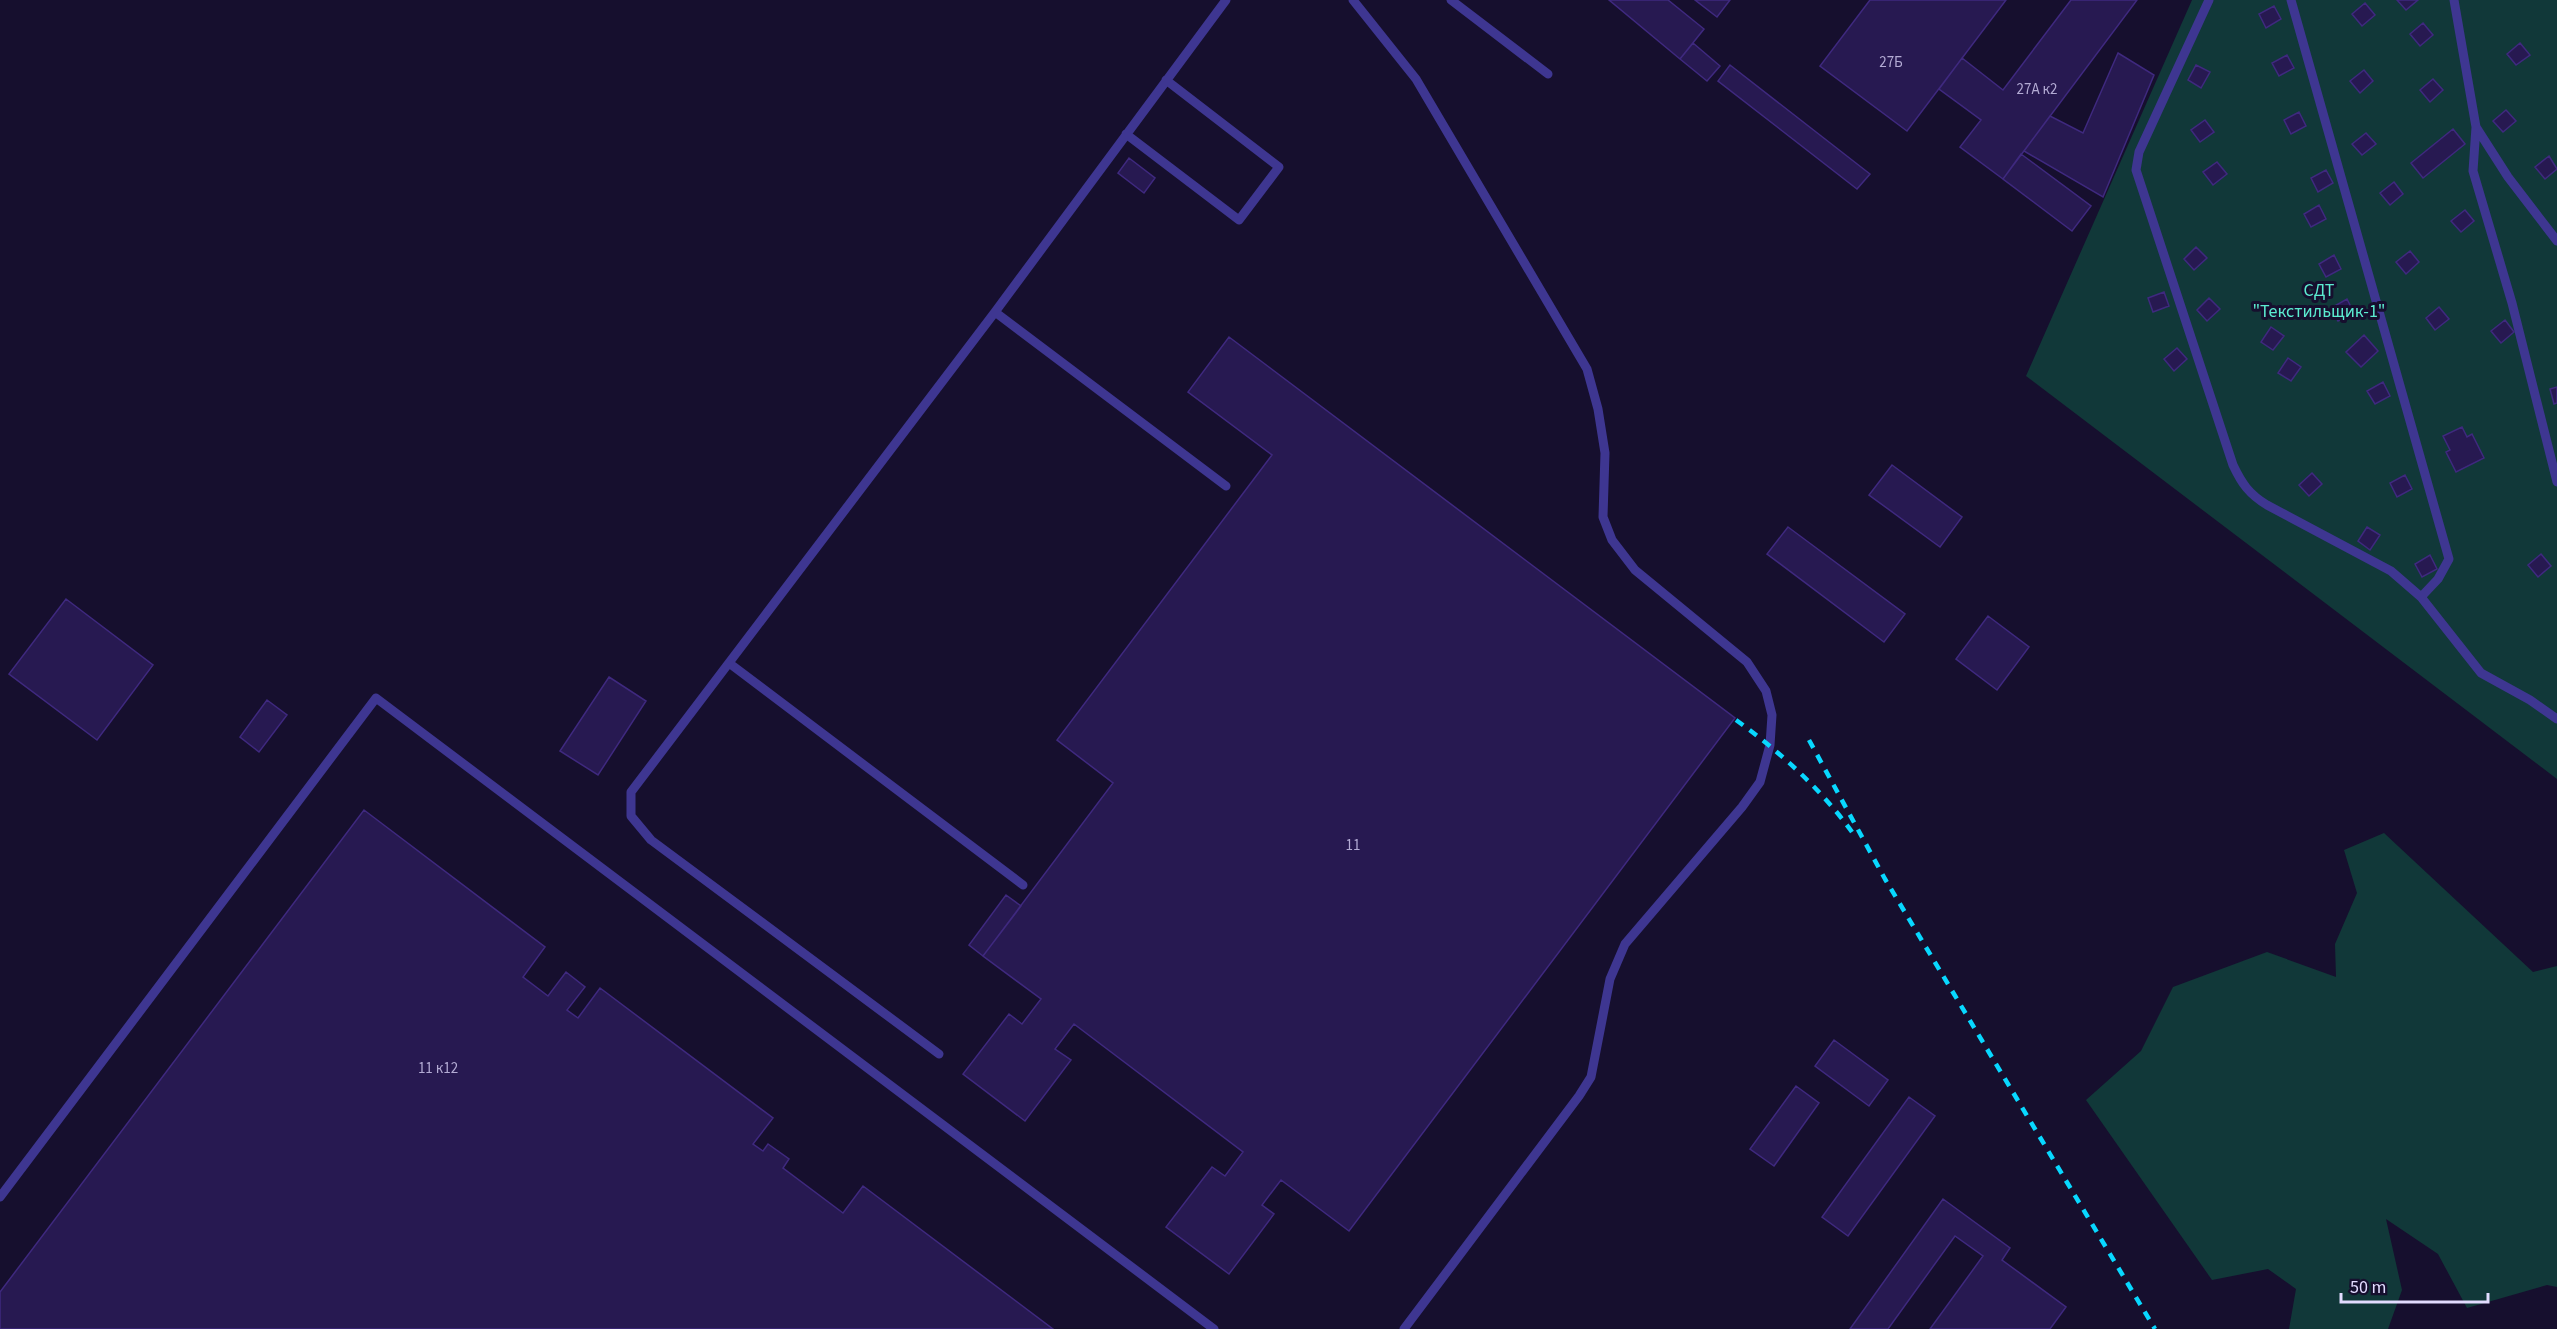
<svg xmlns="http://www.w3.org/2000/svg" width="2557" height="1329" font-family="'Source Sans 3',sans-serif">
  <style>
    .green { fill: #113839 }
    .building { fill: #271951; stroke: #3f297f; stroke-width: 1.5 }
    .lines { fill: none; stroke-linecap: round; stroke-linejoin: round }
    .service { stroke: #3e3691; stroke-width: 9 }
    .rail { stroke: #08d8ff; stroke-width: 4.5; stroke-dasharray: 9 8; stroke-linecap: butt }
    .labels { text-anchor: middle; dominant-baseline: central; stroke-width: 6; stroke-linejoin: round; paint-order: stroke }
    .number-label { font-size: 15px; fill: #b3abd4 }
    .park-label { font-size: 18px; fill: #5becd0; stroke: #160f2e }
  </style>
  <rect width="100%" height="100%" fill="#160f2e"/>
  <path class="green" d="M2192,0H2557V779L2026,376Z
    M2384,833L2533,972L2557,966V1287L2547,1285L2467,1308L2438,1254L2386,1219L2402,1290L2388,1329H2289L2296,1289L2268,1269L2212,1280L2086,1100L2141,1051L2173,987L2267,952L2336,977L2335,944L2357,893L2344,850Z"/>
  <path class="building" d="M1609,0H1668L1704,29L1680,59Z
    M1695,0H1730L1717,17Z
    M1870,0H2006L1907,131L1820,66Z
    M2071,0H2137L2003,179L1960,147L1981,120L1939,89L1962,58L2003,90Z
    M2397,0H2418L2406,10Z
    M2365,3L2375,15L2362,26L2352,14Z
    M2274,6L2281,19L2266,28L2259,14Z
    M2423,23L2433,35L2420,46L2410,34Z
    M1693,43L1720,66L1707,81L1680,59Z
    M2520,43L2530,55L2516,65L2507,54Z
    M2118,53L2154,75L2103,197L2024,151L2050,116L2083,133Z
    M2287,55L2294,68L2279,76L2272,63Z
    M1730,65L1870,174L1857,189L1718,81Z
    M2196,65L2210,72L2201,88L2188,80Z
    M2364,70L2373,81L2360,93L2350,81Z
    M2433,79L2443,90L2430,102L2420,90Z
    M2506,110L2516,121L2503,132L2493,121Z
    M2299,112L2306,126L2291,134L2284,120Z
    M2205,120L2214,132L2200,142L2191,130Z
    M2453,129L2465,144L2423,178L2411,163Z
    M2366,133L2376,144L2362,155L2352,144Z
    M2021,154L2091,206L2072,231L2003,179Z
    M2549,156L2557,169L2545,179L2535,167Z
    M1129,158L1155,178L1144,193L1118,173Z
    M2217,162L2227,174L2213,185L2203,172Z
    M2326,170L2333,183L2318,192L2311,178Z
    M2394,182L2403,194L2390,205L2380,193Z
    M2319,205L2326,219L2311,227L2304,214Z
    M2465,210L2474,221L2461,232L2451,221Z
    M2196,247L2207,258L2194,270L2184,259Z
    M2410,251L2419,262L2406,274L2396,262Z
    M2334,255L2341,269L2326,277L2319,264Z
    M2164,292L2169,306L2153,312L2148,298Z
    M2209,298L2220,309L2207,321L2197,310Z
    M2347,299L2354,313L2338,321L2331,308Z
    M2439,307L2449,319L2435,330L2426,318Z
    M2505,320L2514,332L2501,343L2491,331Z
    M2271,327L2284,336L2273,350L2261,342Z
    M2364,335L2378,351L2361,367L2346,352Z
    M1229,337L1735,718L1349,1231L1281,1180L1262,1205L1274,1214L1229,1274L1166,1227L1212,1167L1225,1176L1243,1152L1074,1024L1055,1049L1071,1060L1025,1121L963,1074L1009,1014L1022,1024L1041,999L983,956L1113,783L1057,740L1272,455L1188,392Z
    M2177,348L2187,359L2174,371L2164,359Z
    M2288,358L2301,367L2291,381L2278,373Z
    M2383,382L2390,396L2375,404L2367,391Z
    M2557,387V403L2554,404L2550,389Z
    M2462,427L2467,437L2472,434L2484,458L2456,472L2446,452L2450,450L2443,436Z
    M1892,465L1962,517L1940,547L1869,495Z
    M2312,473L2322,484L2309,496L2299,485Z
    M2405,475L2412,489L2397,497L2390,483Z
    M1788,527L1905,614L1884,642L1767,554Z
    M2367,527L2380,535L2370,550L2358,541Z
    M2541,554L2551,566L2538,577L2528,565Z
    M2430,555L2437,569L2422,577L2415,564Z
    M66,599L153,665L97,740L9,674Z
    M1988,616L2029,647L1997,690L1956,659Z
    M609,677L646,701L598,775L560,751Z
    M267,700L287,715L259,752L240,737Z
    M364,810L545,947L523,977L548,996L566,972L585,987L567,1010L578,1018L600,988L773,1118L753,1144L763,1151L768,1144L789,1159L783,1168L843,1213L863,1186L1053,1329H0V1292Z
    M1006,895L1021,906L983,956L969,945Z
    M1834,1040L1888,1080L1869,1106L1815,1066Z
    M1796,1086L1819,1103L1774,1166L1750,1149Z
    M1909,1097L1935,1116L1848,1236L1822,1217Z
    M1943,1199L2010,1248L2002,1260L2066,1307L2050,1329H1930L1983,1256L1955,1236L1888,1329H1850Z"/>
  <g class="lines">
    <path class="service" d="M1353,0L1416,79L1587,369L1598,409L1605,453L1603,517L1612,540L1635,570L1747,662L1766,691L1772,715L1770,745L1760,782L1742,807L1625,944L1610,979L1591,1077L1579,1096L1404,1329
      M1451,0L1548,74
      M2209,0L2139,152L2136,170L2233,465C2242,484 2249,494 2267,505L2391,571L2421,597L2481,673L2530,700L2557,719
      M2291,0L2449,559L2438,579L2421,597
      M2454,0L2476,127L2508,177L2557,241
      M2476,127L2473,171L2512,303L2557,482
      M1126,134L1239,220L1279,167L1166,80
      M995,312L1226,486
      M729,663L1023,885
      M939,1054L651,840L631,816V792L995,312L1226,0
      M0,1197L376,698L1214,1329"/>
    <path class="rail" d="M1736,720C1779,751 1821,789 1852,832
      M1809,740L1885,879L2155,1329"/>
  </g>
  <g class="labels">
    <g class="number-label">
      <text x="1891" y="62">27Б</text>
      <text x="2037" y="89">27А к2</text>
      <text x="1353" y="845">11</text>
      <text x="438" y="1068">11 к12</text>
    </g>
    <g class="park-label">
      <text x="2319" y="290">СДТ<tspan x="2319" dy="21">"Текстильщик-1"</tspan></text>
    </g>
  </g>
  <path d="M2341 1293v9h147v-9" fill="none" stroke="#e2dcff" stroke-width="3"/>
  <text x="2350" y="1293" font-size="18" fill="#e2dcff" stroke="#160f2e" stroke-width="4.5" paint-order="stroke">50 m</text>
</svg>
